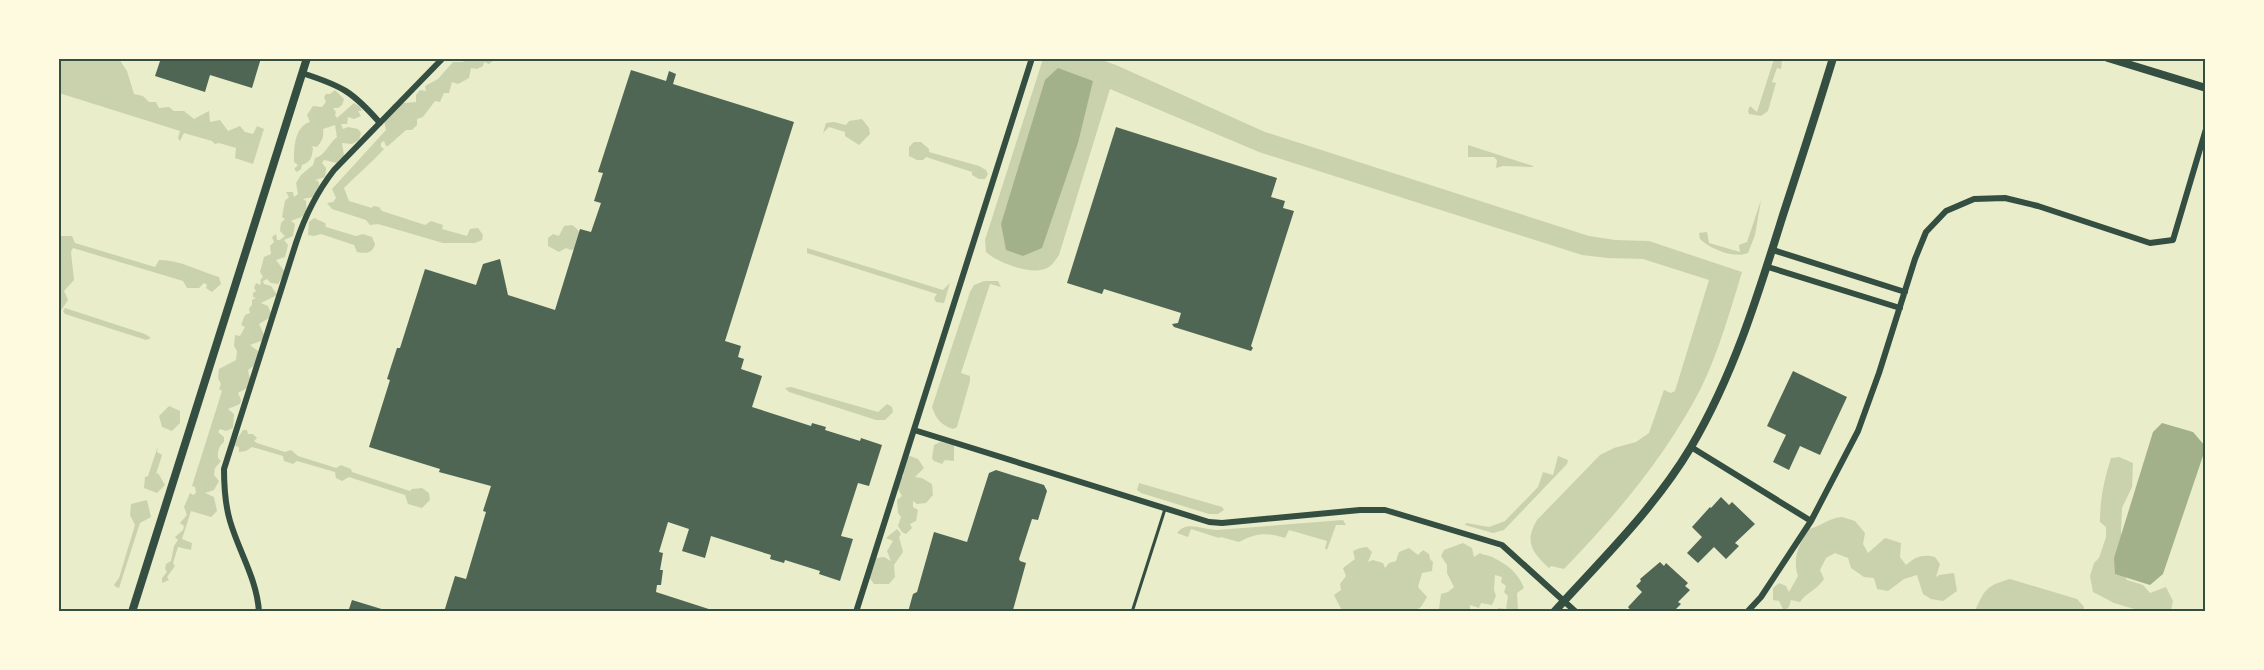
<svg xmlns="http://www.w3.org/2000/svg" width="2264" height="670" font-family="Poppins,sans-serif">
  <style>
    .green { fill: #cad2ad }
    .water { fill: #a3b18a }
    .building { fill: #4f6655 }
    .lines { fill: none; stroke-linecap: round; stroke-linejoin: round }
    .service { stroke: #344e41; stroke-width: 3 }
    .minor { stroke: #344e41; stroke-width: 6 }
    .tertiary { stroke: #344e41; stroke-width: 8 }
    .secondary { stroke: #344e41; stroke-width: 8 }
    .neatline { fill: none; stroke: #344e41; stroke-width: 2 }
  </style>
  <rect width="100%" height="100%" fill="#e9edc9"/>
  <path class="green" d="M59,58L119,59L127,71L134,94L143,96L149,102H156L159,108L169,107L174,111H184L194,119L209,111L210,122L220,120L228,131L240,126L245,132L253,134L257,126L264,129L253,164L235,158L236,148L219,143L215,144L212,141L184,133L180,141L178,138L180,131L59,93Z
    M1096,58L1116,65L1265,132L1589,236L1615,240L1649,241L1742,272C1730,311 1719,351 1701,388C1666,456 1617,514 1564,569L1551,566L1549,568C1532,552 1524,542 1537,520L1600,455L1614,448L1636,442L1649,433L1664,390L1671,393L1675,391L1709,280L1643,259L1608,258L1582,255L1259,152L1110,89L1059,255C1056,259 1053,264 1049,267C1034,277 998,263 986,252L985,240L1043,59Z
    M461,59H495L489,64L484,62L483,66L477,69L471,68L469,78L458,84L452,82L449,93H444L440,102L435,101L423,117L417,119V125L412,130H406L388,146H386L384,141L381,143V147L384,149C370,164 358,174 344,188L349,201L372,208L373,206L379,207L382,211L425,225L431,221L443,225L442,229L467,236L470,229L478,228L483,235L482,240L475,243H443L378,224L370,225L366,220L332,209L327,203L333,202L336,198L332,189L386,130L384,121L393,104L416,102V95L420,90L426,91L425,86L438,79L453,62H464Z
    M1774,59H1782L1781,69L1777,68L1772,82L1776,83L1768,111L1761,116L1749,114L1748,111L1750,106L1757,112Z
    M335,90L344,99L342,105L338,108H333L336,112L335,115L337,118L354,103L360,107L362,111H358L361,116L354,119L348,117L347,124H341L343,129L348,127L358,129L361,133L359,140L352,144L342,143L344,156L337,163L324,160L322,163L326,168L325,177L315,180L318,181L320,187L313,197L303,199L306,201C308,219 301,216 291,221L295,224L293,236L284,240L288,245L285,257L276,260L285,272L278,284L271,283L267,279L263,281L264,284L271,286L277,295L261,303L268,306L271,313L269,318L259,324L266,339L250,345L258,351L261,358L258,363L248,370L250,379L247,388L238,393L241,400L240,404L228,409L234,414L233,428L226,431L220,429L218,432L224,437V442C218,447 218,451 218,458L221,461L215,468L214,475L219,481L214,490L205,493L214,497L217,511L211,517L191,511L182,539L192,543L191,550L178,547L173,563L175,566L167,577L169,580L162,583V578L167,572L165,569L166,564L171,561L174,546L178,540L175,537L183,530L184,526L180,523L187,515L184,507L190,493L193,495L196,493L195,487L192,486L222,391L219,389L221,384L218,378L219,369L236,360L237,351L234,346L235,335L240,336L245,327L241,325L245,315L250,313L249,308L252,305V300L256,298L253,297V293L256,291L254,288L256,283L260,285L261,282L260,280L263,277L260,272L264,257L271,254L270,246L274,242L272,237L276,234L277,240H280L285,236L280,231L281,223L285,219L282,217L285,201L289,197L286,192H293L294,197L298,194L296,183L301,175L313,165L315,158C325,156 329,143 337,137L335,125L323,129C324,137 322,141 317,147L311,146L313,148C312,157 311,162 302,165L301,169L297,172L294,169L298,165L294,162C294,148 294,127 310,122L307,115L313,106L322,107L326,102L324,97L326,94H330Z
    M862,119L869,128L870,134L859,145L845,136V132L829,127L823,133L826,123L834,122L846,125L849,121Z
    M914,142H921L929,149V152L979,166L986,170L988,174L985,179H979L972,175V172L926,157L923,160H917L909,156V147Z
    M1468,145L1533,166V167L1503,166L1496,168L1497,160L1494,157H1468Z
    M1761,200L1755,235L1748,253C1735,259 1710,249 1700,239L1699,233L1707,232L1709,243L1740,252L1739,245L1747,242Z
    M314,218L325,223L326,227L356,236L363,234L372,237L375,244C373,253 366,254 357,252L354,245L321,234L314,236L308,235L309,222Z
    M572,225C582,231 581,237 579,248L571,250L566,248L559,252L548,246V238L553,234L559,236L564,226Z
    M59,236H72L75,243L155,267L159,260C181,260 198,271 219,277L221,284L212,292L206,288L207,285L204,283L199,288H187L183,281L73,248L71,252L74,280L64,291L68,300L60,312Z
    M807,248L943,290L950,283L944,303L936,302L934,298L937,294L807,253Z
    M984,281H998L1001,287L990,284L961,373L970,376V381L957,427L953,429C941,425 936,419 932,407L970,292L974,285Z
    M65,308L145,334L151,338L146,340L65,314L63,311Z
    M791,387L878,412L887,404L892,407L893,412L885,420H876L789,392L785,388Z
    M169,406L180,411V423L172,431L162,427L159,416Z
    M243,430H247L248,434H253L257,438L254,441L257,443L285,452L291,450L298,456L336,468L341,465L351,469L352,472L410,491L412,489L422,488L429,493L430,500L422,508L408,504L405,495L349,477L342,481L336,478L335,472L297,461L293,464L284,461L283,456L252,447L246,451L239,452V447L235,446C237,436 239,437 243,430Z
    M940,442L954,445V461L945,460L942,464L934,461L932,458L934,445Z
    M158,446L157,452L162,455L156,474L158,473L165,485L157,493L144,488L145,477L148,476Z
    M910,456L918,459L924,468L915,477L922,478L932,484L933,495L926,503L917,504L913,501V507L918,510L916,521L910,524L912,528L906,534L902,532L898,526L901,517L898,513L897,500L902,496L895,484L898,477L904,476L900,469L902,460Z
    M1558,456L1568,460L1567,464L1504,530L1493,533L1465,525L1466,523L1489,527L1505,521L1538,487L1543,472L1553,475Z
    M2119,457L2133,463L2132,487L2122,508L2121,532L2126,553L2120,567L2127,580L2143,585L2150,593L2166,587L2173,601L2171,611H2141L2114,603L2093,592L2090,576L2094,563L2099,558L2106,537V527L2100,522C2100,499 2104,480 2111,458Z
    M1139,483L1222,507L1224,510L1218,514H1209L1141,493L1137,490Z
    M147,500L151,517L140,523L119,588L116,587L114,585L119,578L135,525L130,515L131,504Z
    M1842,517L1855,521L1865,533L1863,544L1868,553L1885,538L1901,543L1900,557L1906,565C1916,556 1923,554 1935,557L1940,564L1936,577L1939,575L1954,573L1957,591L1943,601L1931,599L1923,594L1917,575L1904,579L1888,591L1877,589L1874,578L1864,577L1851,568L1848,558L1835,553L1826,558L1820,570L1824,579C1817,590 1807,592 1800,602L1791,600L1789,607L1784,611L1779,601L1773,600V588L1779,583L1786,586L1789,592L1798,576C1792,558 1799,544 1809,529C1822,526 1828,518 1842,517Z
    M1343,520L1346,525H1336L1327,550L1325,548L1327,541L1289,530L1285,538C1266,532 1256,533 1239,542L1221,537L1219,538L1191,529L1188,537L1177,533C1187,520 1202,530 1217,530Z
    M897,529L901,534L899,537L903,552L894,565L895,577L889,584H874L866,573L870,559L884,557L891,561L887,551L893,541L886,538Z
    M1463,543L1472,548L1474,557L1480,553C1485,556 1490,555 1494,558C1508,565 1518,573 1524,588L1517,593L1518,611H1498V608L1506,609L1508,596L1504,592L1506,586L1501,582L1502,577L1495,575L1494,590L1496,596L1492,605L1481,603L1479,608L1470,605V611H1421L1439,609L1441,594L1448,592L1454,587L1447,573V565L1441,556L1444,550Z
    M1367,547L1372,552L1368,562L1373,560L1383,563L1385,568L1389,563L1396,561L1399,552L1409,548L1418,555L1423,550L1429,554L1430,559L1433,562L1432,571L1422,573L1418,587L1427,597L1421,607L1414,611H1342L1334,595L1341,590L1340,584L1346,576L1343,568L1355,559L1353,551L1360,548Z
    M2010,579L2077,599L2084,607L2083,611H1975C1985,589 1986,586 2010,579Z"/>
  <path class="water" d="M1058,68L1093,81L1078,143L1042,248L1023,256L1006,250L1001,224L1045,80Z
    M2162,423L2193,432L2205,446V450L2163,574L2150,585L2115,574L2114,558L2153,432Z"/>
  <path class="building" d="M161,58H261L252,88L210,75L205,92L155,76Z
    M631,70L666,81L669,71L676,74L673,84L794,122L725,341L741,346L738,357L744,359L741,369L762,376L752,407L811,426L812,423L826,427L825,430L860,441L861,438L882,445L869,486L858,483L841,536L853,539L840,581L819,574L820,571L785,560L784,563L770,559L771,555L711,536L705,558L682,551L689,529L668,522L659,552L663,553L660,570H663L661,585H657L656,592L718,612H444L455,576L466,579L486,512L483,511L491,486L439,472L440,469L369,447L390,380L387,379L397,348H400L425,269L476,285L483,264L500,259L508,295L555,310L580,229L591,232L601,203L594,201L603,173L598,172Z
    M1116,127L1277,178L1271,197L1285,201L1283,208L1294,211L1251,346L1253,348L1251,351L1174,327L1172,324L1178,323L1181,313L1104,289L1102,294L1067,283Z
    M1793,371L1847,397L1820,455L1800,446L1789,470L1773,462L1786,435L1767,426Z
    M996,470L1044,485L1047,491L1038,520L1032,519L1019,559L1020,561L1026,563L1013,610L908,612L913,594L917,592L934,532L967,542L989,473Z
    M1721,497L1729,505L1732,502L1755,524L1735,543L1739,546L1726,559L1714,547L1698,563L1687,553L1702,537L1692,527L1710,507L1711,508Z
    M1660,562L1664,566L1666,563L1688,583L1685,586L1690,590L1678,602L1681,604L1673,612H1632L1628,607L1642,592L1636,586L1641,581L1640,579Z
    M352,600L388,611V612H348Z"/>
  <g class="lines">
    <path class="service" d="M1132,612L1165,509"/>
    <path class="minor" d="M302,73C342,86 352,91 380,123
      M1773,250L1905,292
      M1768,267L1900,308
      M914,430L1209,522L1222,523L1360,510H1385L1502,545L1576,612
      M1691,447L1811,521
      M259,612C257,579 239,552 230,521C225,504 224,487 224,469L296,243C305,216 316,193 334,170L443,58
      M856,612L1032,58
      M1747,612L1761,597L1811,521L1858,431L1879,373L1915,259L1926,232L1946,211L1974,199L2005,198L2038,206L2150,243L2173,240L2206,129"/>
    <path class="tertiary" d="M132,612L307,58"/>
    <path class="secondary" d="M2108,58L2206,88
      M1554,612C1602,559 1654,509 1691,447C1734,374 1758,295 1783,215C1800,163 1817,111 1833,58"/>
  </g>
  <rect width="2264" height="670" fill="none" stroke="#fefae0" stroke-width="120"/>
  <rect x="60" y="60" width="2144" height="550" class="neatline"/>
</svg>
